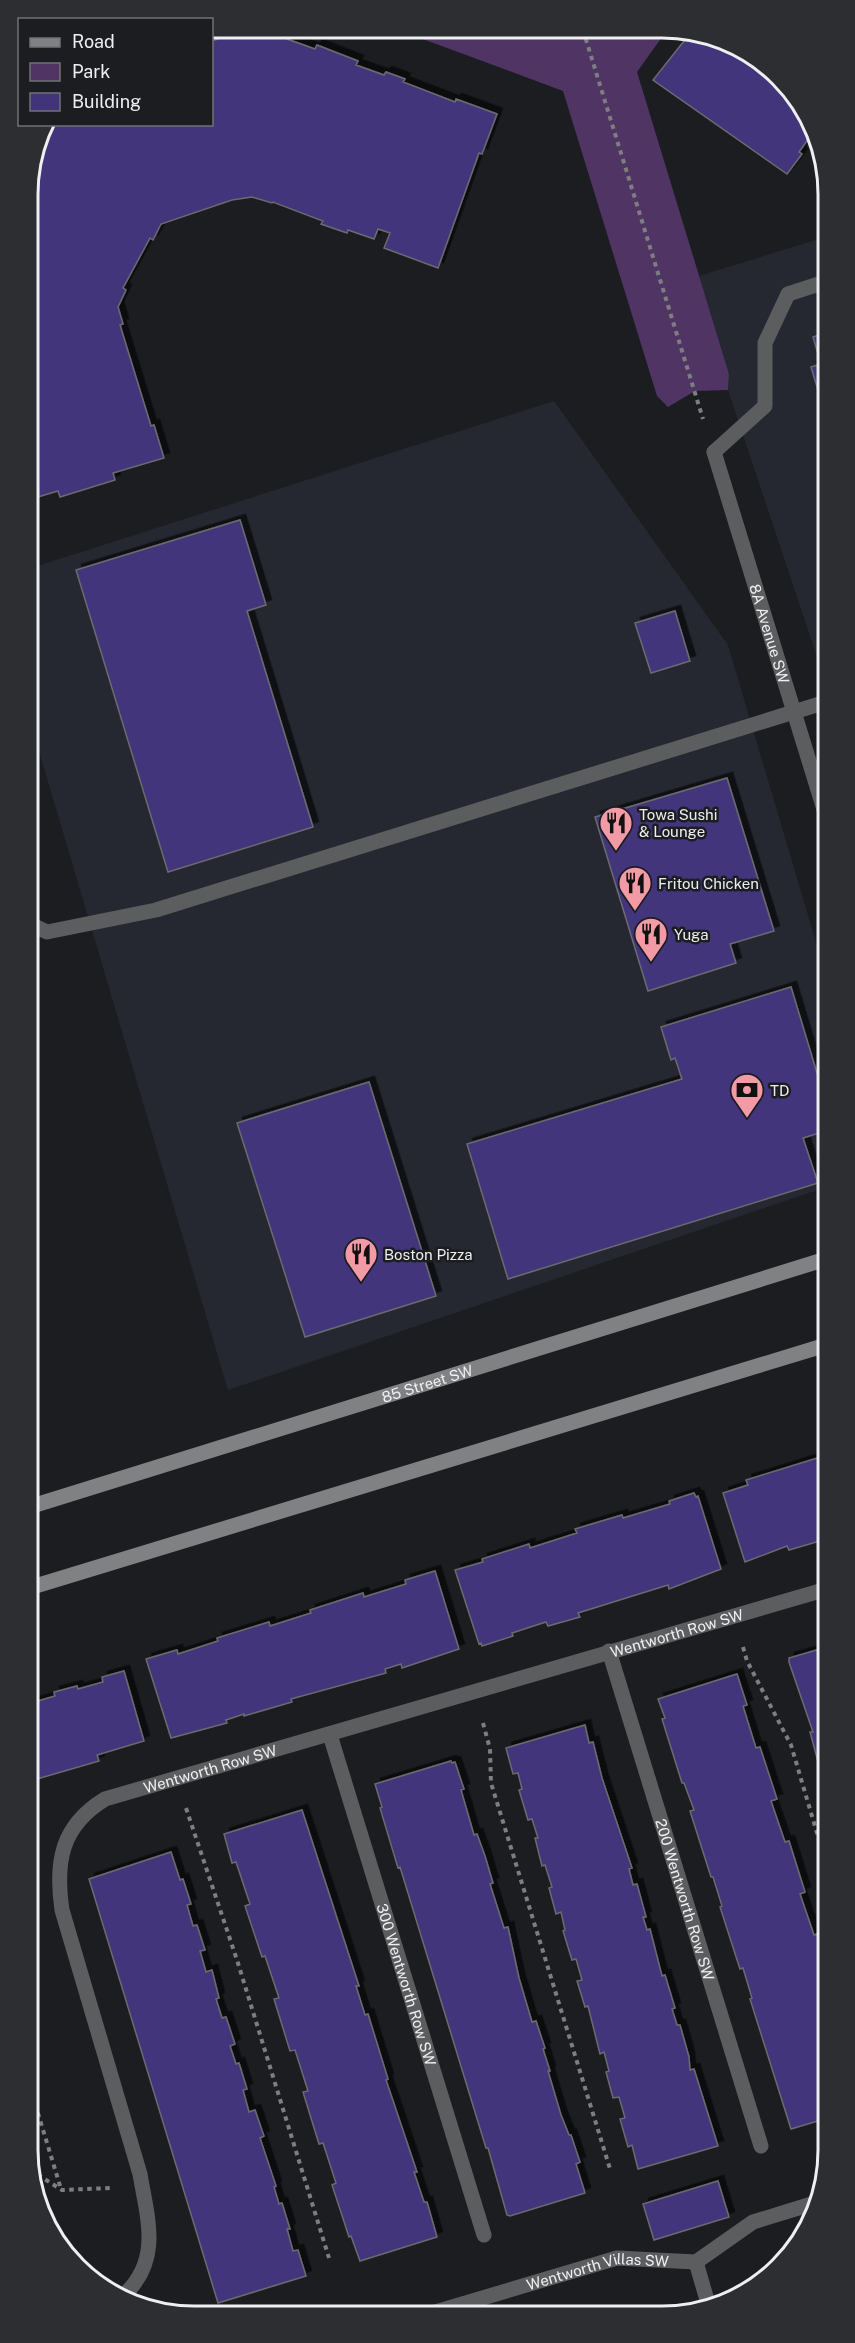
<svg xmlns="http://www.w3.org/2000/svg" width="855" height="2343" font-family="'Public Sans',sans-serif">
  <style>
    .built { fill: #252830 }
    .green { fill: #4f3464 }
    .building { fill: #42347b; stroke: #6b6b6f; stroke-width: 1.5; filter: url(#shadow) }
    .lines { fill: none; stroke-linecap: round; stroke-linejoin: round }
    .path { stroke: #7d7e80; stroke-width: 4; stroke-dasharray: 4.5 4.5; stroke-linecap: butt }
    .lane { stroke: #5b5d5e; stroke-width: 15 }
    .street { stroke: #5b5d5e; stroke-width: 15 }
    .secondary { stroke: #7f8183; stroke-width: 15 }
    .labels { text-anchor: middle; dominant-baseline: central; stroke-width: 5; stroke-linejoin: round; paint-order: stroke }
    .street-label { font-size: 15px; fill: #eeeff1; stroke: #1c1d20 }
    .poi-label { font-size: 15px; fill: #eeeff1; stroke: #1c1d20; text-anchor: start }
    .rim { fill: none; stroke: #eeeff1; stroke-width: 3 }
  </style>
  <defs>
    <filter id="shadow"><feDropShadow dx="5.5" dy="-5.5" stdDeviation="0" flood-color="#0009"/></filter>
  </defs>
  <rect width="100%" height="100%" fill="#1c1d20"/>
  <path class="built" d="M825,237V681L728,390L729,374L699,276Z
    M554,401L728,645L826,976V1187L228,1390L28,714V569Z"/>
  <path class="green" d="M393,28L667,30L637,72L729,374L728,390L695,391L668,407L657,396L563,91Z"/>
  <path class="building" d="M241,27H268L289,36L287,39L315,49L317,45L358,61L356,65L384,75L386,72L405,79L403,82L455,102L456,99L497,114L482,154L479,153L438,268L384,248L390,233L378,229L374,239L348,230L347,233L321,224L323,221L273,202L272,203L252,197L232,200L161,224L153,240L150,238L123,288L126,290L118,307L123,324L120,325L151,426L154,425L164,458L113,473L115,480L60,497L58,491L28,500L27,182L43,124H212V41L224,37L223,33Z
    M688,30H694L779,76L811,135L799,152L802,154L787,174L653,80L684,41L682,39Z
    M825,333V413L811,367L821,364L813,337Z
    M240,520L266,605L247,611L313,827L168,872L76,570Z
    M675,611L690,661L651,673L635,623Z
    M727,778L774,931L730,944L736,963L648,991L595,817Z
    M791,987L826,1103V1131L803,1138L818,1183L508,1279L467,1144L682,1079L675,1058L671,1060L661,1027Z
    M369,1082L436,1296L305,1337L237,1123Z
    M827,1455V1536L820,1539V1541L789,1550L787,1546L745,1562L723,1493L748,1485L746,1480Z
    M694,1493L696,1497L698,1496L721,1569L669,1589L668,1585L578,1613L580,1617L548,1626L546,1622L512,1633L513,1636L482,1646L481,1643L479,1644L455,1570L483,1562L482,1559L529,1544L530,1548L577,1533L575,1529L622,1515L623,1518L670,1504L669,1501Z
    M435,1571L459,1649L402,1668L401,1664L385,1669L386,1673L291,1699L292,1702L244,1716V1714L226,1720L227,1723L171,1738L146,1659L177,1650L178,1654L218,1641L217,1638L269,1622L270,1626L311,1613L310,1610L363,1593L364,1597L406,1584L405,1580Z
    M827,1647V1783L824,1784L810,1732H813L789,1662V1658Z
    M124,1671L144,1741L97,1755L99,1761L37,1779L38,1783L30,1785V1701L31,1703L55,1696L54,1692L77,1686L78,1689L103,1682L102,1677Z
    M737,1674L747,1705L743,1706L756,1748L760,1747L777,1799L771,1801L785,1842L789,1841L805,1892L800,1894L814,1935L817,1934L827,1966L828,2118L791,2129L750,1999L752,1998L743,1968L740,1969L720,1907L722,1906L713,1877H711L690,1811L694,1810L684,1783H682L662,1719L665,1718L658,1699Z
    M585,1725L589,1743L593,1742L602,1778L632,1868L629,1869L633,1885L637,1884L646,1917H643L647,1930L650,1929L662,1976L665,1975L675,2008L672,2009L677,2025H680L689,2057L690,2070L694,2069L718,2146L638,2169L632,2145L628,2147L620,2119L625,2118L619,2097L613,2098L606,2072L609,2071L604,2052L600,2054L588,2006L585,2007L577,1981L582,1980L576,1959L572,1960L563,1931L565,1930L561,1912L556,1914L549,1888L552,1887L545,1865L542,1866L535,1838H538L532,1819L528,1820L519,1790L522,1789L518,1773L513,1774L506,1748Z
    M451,1761L452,1763L455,1762L464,1789L461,1790L474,1835L477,1834L485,1856L493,1883L490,1884L504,1928L508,1927L519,1978L532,2022L536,2021L545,2048L543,2049L550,2071H548L561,2115L569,2135H571L580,2162L576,2164L585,2193L510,2216L507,2215L488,2148H486L400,1867L398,1868L380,1808L382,1807L375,1784Z
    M302,1810L359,1986H356L365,2015L368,2014L388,2079L386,2080L417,2172H414L424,2202H427L437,2237L360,2261L351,2236L349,2237L332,2185L336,2183L323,2143L319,2144L303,2092L308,2091L295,2050L290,2051L274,1999L279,1998L265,1956L262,1957L245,1906L250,1904L236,1862L232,1863L224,1834Z
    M171,1852L180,1880L183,1879L191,1904L187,1905L193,1926L197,1925L205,1950L200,1951L206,1972L212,1970L219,1998L216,1999L222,2018L226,2017L235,2044L230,2046L236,2064L239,2063L247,2089L243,2090L249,2112L255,2110L264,2136L260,2138L276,2186L274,2187L279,2204L282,2203L290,2229H287L293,2251L298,2250L306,2276L218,2303L89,1879Z
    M718,2181L729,2217L654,2240L643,2204Z"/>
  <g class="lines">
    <path class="path" d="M468,29L527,32L547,29
      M583,30L703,419
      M743,1647L747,1661L791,1745L827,1867
      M483,1723L490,1749L491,1783L611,2172
      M186,1808L237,1960L329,2258
      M30,2087L61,2189
      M30,2170L62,2190L110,2188"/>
    <g class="lane">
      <path d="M714,452L765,406V343L788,294L825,282"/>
      <path d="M28,923L47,932L156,910L826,702"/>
      <path id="s1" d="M609,1651L761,2146"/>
      <path id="s2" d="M330,1735L484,2235"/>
      <path d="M696,2262L709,2307"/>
      <path id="s3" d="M125,2294C162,2259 147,2217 140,2174L62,1910C55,1862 61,1826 105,1799L827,1589"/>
      <path id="s4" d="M432,2313L617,2258L696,2262L753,2222L818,2202"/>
    </g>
    <path class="street" id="s5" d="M714,452L826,816"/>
    <g class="secondary">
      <path id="s6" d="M29,1507L826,1259"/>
      <path d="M29,1588L826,1345"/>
    </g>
  </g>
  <defs>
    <g id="restaurant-pin" transform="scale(1.725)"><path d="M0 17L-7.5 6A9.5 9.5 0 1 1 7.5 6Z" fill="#f39aa7" stroke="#1c1d20"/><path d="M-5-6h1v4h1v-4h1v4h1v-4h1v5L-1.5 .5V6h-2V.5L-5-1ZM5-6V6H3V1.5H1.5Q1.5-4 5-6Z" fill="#111"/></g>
    <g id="bank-pin" transform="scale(1.725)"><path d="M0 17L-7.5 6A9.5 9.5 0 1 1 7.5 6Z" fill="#f39aa7" stroke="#1c1d20"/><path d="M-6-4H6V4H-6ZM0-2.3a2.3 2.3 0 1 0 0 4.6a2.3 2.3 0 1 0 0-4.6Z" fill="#111"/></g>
  </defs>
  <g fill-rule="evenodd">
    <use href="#restaurant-pin" x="616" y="823"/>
    <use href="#restaurant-pin" x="635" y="883"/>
    <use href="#restaurant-pin" x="651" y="934"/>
    <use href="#bank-pin" x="747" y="1090"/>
    <use href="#restaurant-pin" x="361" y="1254"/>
  </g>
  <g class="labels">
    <g class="street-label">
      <text stroke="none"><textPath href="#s5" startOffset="190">8A Avenue SW</textPath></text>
      <text stroke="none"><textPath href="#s6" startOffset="417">85 Street SW</textPath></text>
      <text stroke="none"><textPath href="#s3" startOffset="1126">Wentworth Row SW</textPath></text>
      <text stroke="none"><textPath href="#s3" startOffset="640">Wentworth Row SW</textPath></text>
      <text stroke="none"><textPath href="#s1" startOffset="260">200 Wentworth Row SW</textPath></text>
      <text stroke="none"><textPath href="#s2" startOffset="261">300 Wentworth Row SW</textPath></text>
      <text stroke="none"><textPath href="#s4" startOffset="172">Wentworth Villas SW</textPath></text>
    </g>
    <g class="poi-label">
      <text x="639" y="814">Towa Sushi<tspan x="639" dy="17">&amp; Lounge</tspan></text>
      <text x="658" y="883">Fritou Chicken</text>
      <text x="674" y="934">Yuga</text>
      <text x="770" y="1090">TD</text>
      <text x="384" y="1254">Boston Pizza</text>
    </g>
  </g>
  <path d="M0 0H855V2343H0ZM194 38H662A156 156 0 0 1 818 194V2150A156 156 0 0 1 662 2306H194A156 156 0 0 1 38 2150V194A156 156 0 0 1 194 38Z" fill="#2d2e31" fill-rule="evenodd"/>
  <path class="rim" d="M194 38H662A156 156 0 0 1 818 194V2150A156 156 0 0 1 662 2306H194A156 156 0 0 1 38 2150V194A156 156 0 0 1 194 38Z"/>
  <rect x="18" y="18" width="195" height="108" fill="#1c1d20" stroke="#707174" stroke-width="1.5"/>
  <rect x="30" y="38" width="30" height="9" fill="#7f8183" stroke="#707174" stroke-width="1.5"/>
  <text x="72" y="48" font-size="18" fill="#eeeff1">Road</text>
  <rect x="30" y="63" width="30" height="18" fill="#4f3464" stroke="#707174" stroke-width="1.5"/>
  <text x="72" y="78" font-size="18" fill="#eeeff1">Park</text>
  <rect x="30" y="93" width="30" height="18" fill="#42347b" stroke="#707174" stroke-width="1.5"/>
  <text x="72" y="108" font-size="18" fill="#eeeff1">Building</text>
</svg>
